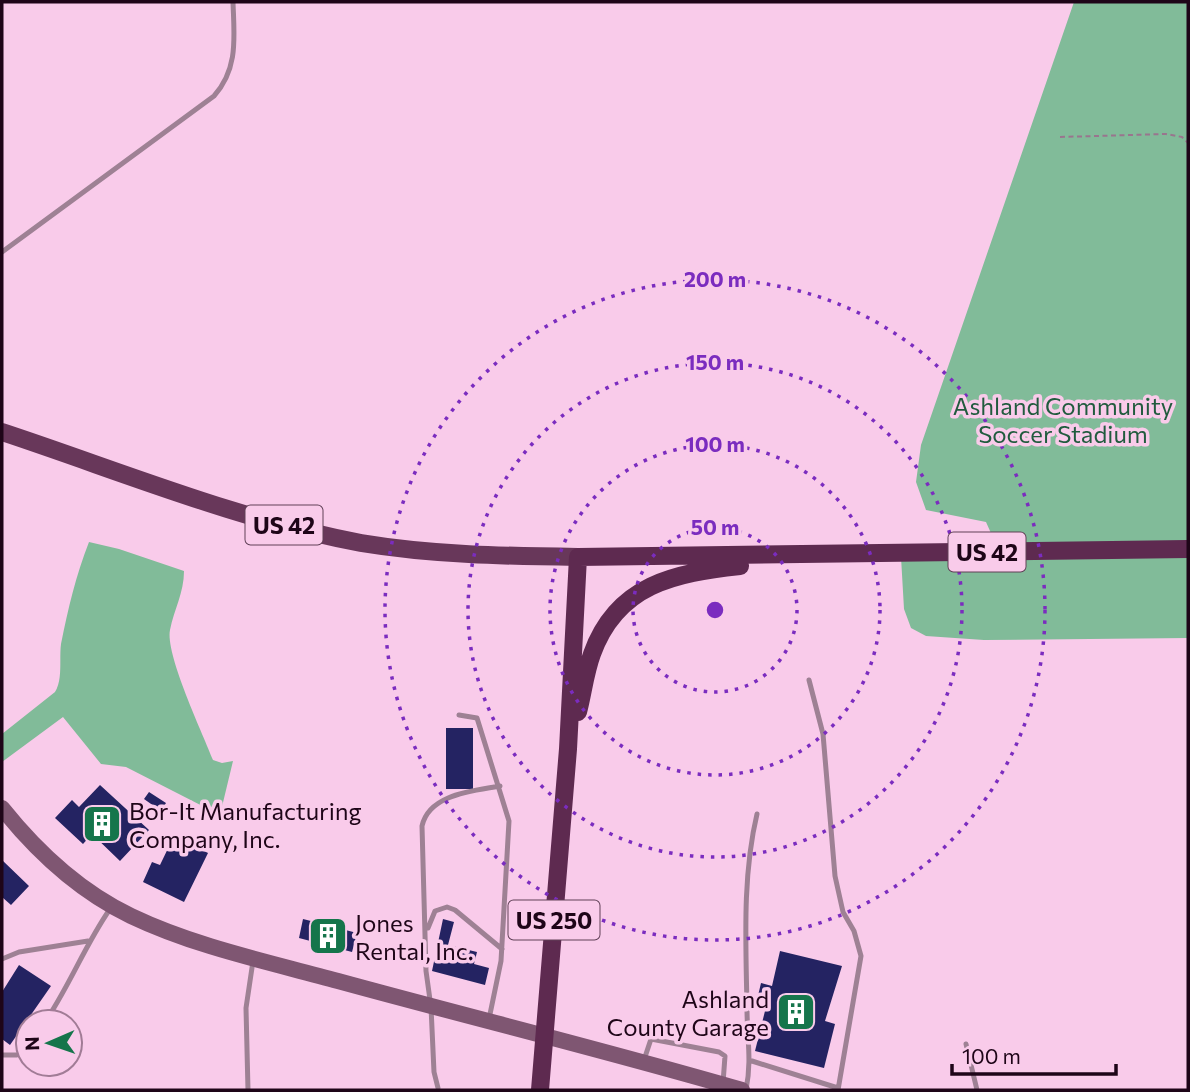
<svg xmlns="http://www.w3.org/2000/svg" width="1190" height="1092" font-family="Commissioner,sans-serif">
  <style>
    .green { fill: #81bb99 }
    .building { fill: #242362 }
    .lines { fill: none; stroke-linecap: round; stroke-linejoin: round }
    .path { stroke: #99758e; stroke-width: 2; stroke-dasharray: 5 3.5; stroke-linecap: butt }
    .service { stroke: #9e8194; stroke-width: 5 }
    .secondary { stroke: #7f5672; stroke-width: 16 }
    .primary { stroke: #68375a; stroke-width: 18 }
    .trunk { stroke: #5e2a50; stroke-width: 18 }
    .ring { fill: none; stroke: #7b2cbf; stroke-width: 3.5; stroke-dasharray: 3.5 7 }
    .labels { text-anchor: middle; dominant-baseline: central; stroke-width: 7; stroke-linejoin: round; paint-order: stroke }
    .shield { fill: #f9cbea; stroke: #604057; stroke-width: 2 }
    .shield-label { font-size: 23px; font-weight: bold; fill: #1e0518 }
    .park-label { font-size: 24px; fill: #215b3e; stroke: #f9cbea }
    .poi-label { font-size: 24px; fill: #1e0518; stroke: #f9cbea; text-anchor: start }
    .centre { fill: #7b2cbf; stroke: #f9cbea; stroke-width: 3.5 }
    .ring-label { font-size: 21px; text-anchor: middle; font-weight: bold; fill: #7b2cbf; stroke: #f9cbea; stroke-width: 7; stroke-linejoin: round; paint-order: stroke }
  </style>
  <rect width="100%" height="100%" fill="#f9cbea"/>
  <path class="green" d="M1074,2H1188V546L998,549L986,522L926,510L916,482L921,445Z
    M89,542L119,549L184,571C184,593 174,609 170,630C165,654 203,734 213,760L222,763L233,761L220,815L126,767L101,764L63,717L2,762V734L55,692C63,679 59,659 61,644C68,609 76,575 89,542Z
    M1188,551V638L984,640L926,636L911,628L904,609L901,557Z"/>
  <path class="building" d="M446,728H473V789H446Z
    M100,785L149,830L120,861L92,834L83,844L55,818L72,800L79,807Z
    M149,792L166,803L161,811L144,799Z
    M174,836L208,853L184,902L143,882L152,862L160,865Z
    M2,860L29,886L11,905L2,897Z
    M303,919L323,924L324,920L335,923L334,927L357,933L352,952L299,938Z
    M443,919L454,922L448,945L477,952L474,964L489,968L485,985L432,971Z
    M780,951L842,966L825,1021L835,1024L824,1068L755,1051L767,1003L757,1000L761,983L772,986Z
    M19,965L51,986L10,1045L2,1039V992Z"/>
  <g class="lines">
    <path class="path" d="M1060,137L1166,134L1182,137L1188,143"/>
    <path class="service" d="M2,252L214,96C239,68 234,36 233,2
      M809,680L823,734L835,876L843,912L854,931L861,956L838,1090
      M459,715L477,718L509,821L501,961L489,1019
      M428,928L435,911L447,907L455,910L502,949
      M2,959L19,952L88,941
      M45,1022C70,985 85,945 110,909
      M966,1044L977,1090
      M2,1055H17L28,1048
      M644,1060L651,1039L719,1052L725,1056L723,1083
      M752,1061L838,1088
      M438,1088L434,1072L431,1007L426,971L422,826C429,794 473,791 500,786
      M248,1090L246,1008L253,961
      M746,1090C752,1060 747,1039 747,1009C746,945 742,877 757,814"/>
    <path class="secondary" d="M2,808C38,853 79,891 131,916C196,947 269,962 338,981C473,1018 608,1051 742,1090"/>
    <path class="primary" d="M2,432C120,471 238,520 361,543C433,555 505,556 578,557"/>
    <path class="trunk" d="M578,712C583,693 585,673 592,654C617,584 675,573 740,566
      M540,1090L568,749L578,557L1188,549"/>
  </g>
  <g class="ring">
    <circle cx="715" cy="610" r="82"/>
    <circle cx="715" cy="610" r="165"/>
    <circle cx="715" cy="610" r="247"/>
    <circle cx="715" cy="610" r="330"/>
  </g>
  <defs>
    <g id="building-square" transform="scale(2.0125)"><rect x="-9" y="-9" width="18" height="18" rx="4" fill="#15754b" stroke="#f9cbea"/><path d="M-4-6H4V6H1V3H-1V6H-4ZM-2.5-4.3h1.7v1.8h-1.7ZM.8-4.3h1.7v1.8H.8ZM-2.5-1h1.7V.8h-1.7ZM.8-1h1.7V.8H.8Z" fill="#fff"/></g>
  </defs>
  <g fill-rule="evenodd">
    <use href="#building-square" x="102" y="824"/>
    <use href="#building-square" x="328" y="936"/>
    <use href="#building-square" x="796" y="1012"/>
  </g>
  <g class="labels">
    <g class="shield">
      <rect x="245.5" y="505.5" width="77" height="39" rx="5"/>
      <rect x="948.5" y="532.5" width="77" height="39" rx="5"/>
      <rect x="508.5" y="900.5" width="91" height="39" rx="5"/>
    </g>
    <g class="shield-label">
      <text x="284" y="525">US 42</text>
      <text x="987" y="552">US 42</text>
      <text x="554" y="920">US 250</text>
    </g>
    <g class="park-label">
      <text x="1063" y="405">Ashland Community<tspan x="1063" dy="28">Soccer Stadium</tspan></text>
    </g>
    <g class="poi-label">
      <text x="129" y="810">Bor-It Manufacturing<tspan x="129" dy="28">Company, Inc.</tspan></text>
      <text x="355" y="922">Jones<tspan x="355" dy="28">Rental, Inc.</tspan></text>
      <text x="769" y="998" text-anchor="end">Ashland<tspan x="769" dy="28">County Garage</tspan></text>
    </g>
  </g>
  <circle cx="715" cy="610" r="10" class="centre"/>
  <g class="ring-label">
    <text x="715" y="287">200 m</text>
    <text x="715" y="370">150 m</text>
    <text x="715" y="452">100 m</text>
    <text x="715" y="535">50 m</text>
  </g>
  <rect width="1190" height="1092" fill="none" stroke="#1e0518" stroke-width="7"/>
  <g transform="translate(49 1043) rotate(268)"><circle r="33" fill="#f9cbea" stroke="#a17c96" stroke-width="2"/>
  <path d="M0-5L12 26L0 18L-12 26Z" fill="#15754b"/>
  <text y="-10" font-size="19" font-weight="bold" text-anchor="middle" fill="#1e0518">N</text>
  </g>
  <path d="M952 1064v10h164v-10" fill="none" stroke="#1e0518" stroke-width="3.5"/>
  <text x="962" y="1064" font-size="21" fill="#1e0518" stroke="#f9cbea" stroke-width="5" paint-order="stroke">100 m</text>
</svg>
